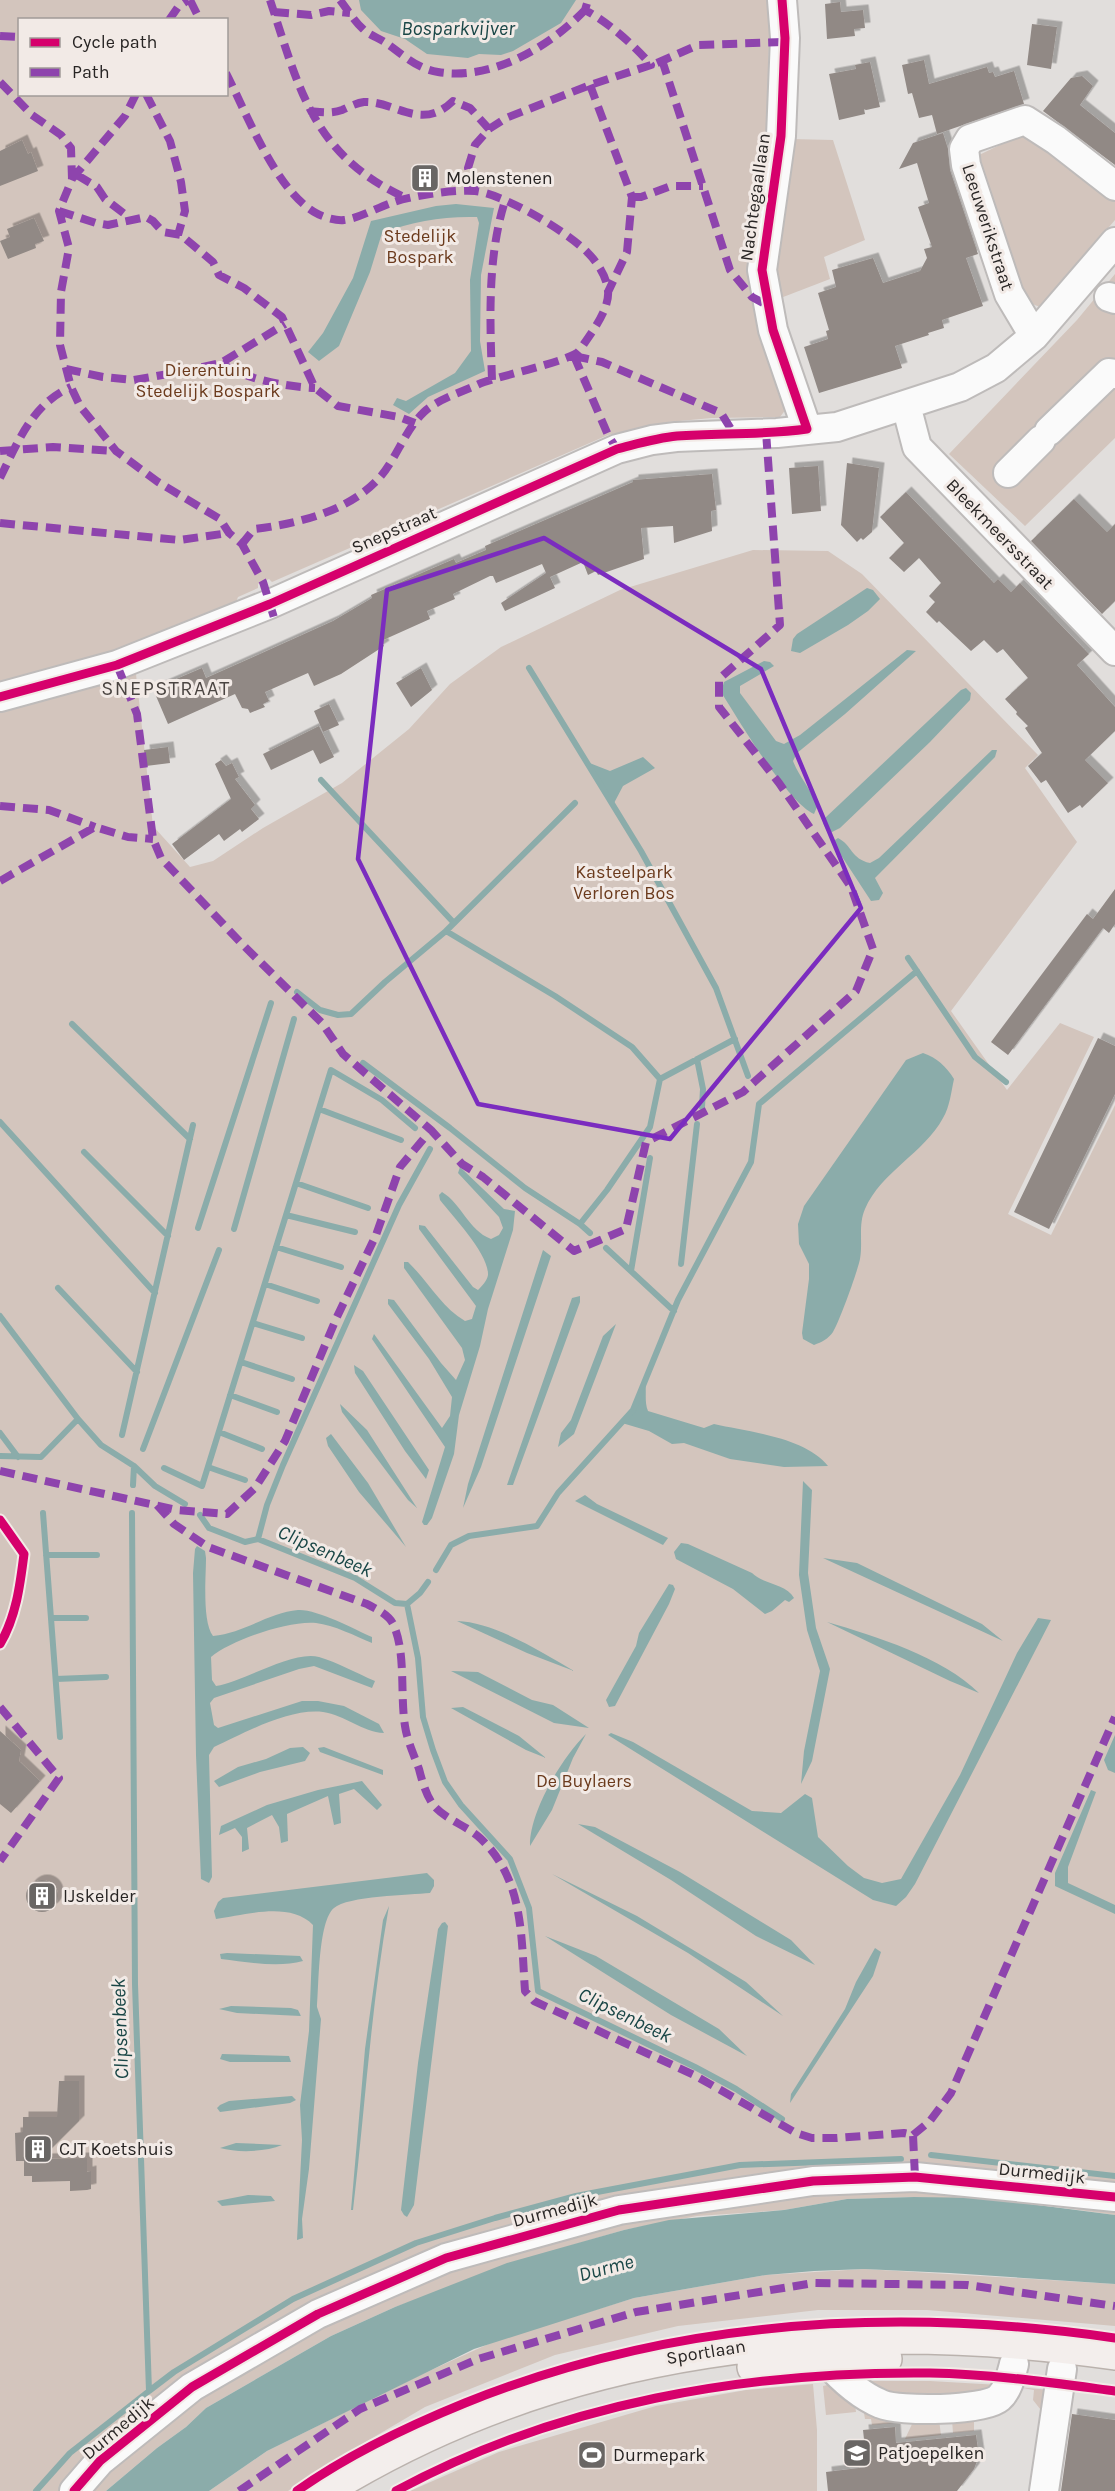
<svg xmlns="http://www.w3.org/2000/svg" width="1115" height="2491" font-family="Karla,sans-serif">
  <style>
    .green { fill: #d3c5bd; fill-rule: evenodd }
    .water { fill: #8bacaa }
    .lines { fill: none; stroke-linecap: round; stroke-linejoin: round }
    .stream { stroke: #8bacaa; stroke-width: 6 }
    .building { fill: #918985; filter: url(#shadow) }
    .minor-casing { stroke: #bebbba; stroke-width: 32 }
    .major-casing { stroke: #bab2ad; stroke-width: 36 }
    .minor { stroke: #fafafa; stroke-width: 28 }
    .major { stroke: #f3eeec; stroke-width: 33 }
    .quiet { stroke: #8e44ad; stroke-width: 8; stroke-dasharray: 15 8; stroke-linecap: butt }
    .cycleway-casing { stroke: #f2eae6; stroke-width: 13 }
    .cycleway { stroke: #d6006c; stroke-width: 9 }
    .marked { fill: none; stroke: #7b2cbf; stroke-width: 4.5; stroke-linejoin: round }
    .labels { text-anchor: middle; dominant-baseline: central; stroke-width: 6; stroke-linejoin: round; paint-order: stroke }
    .poi-label { font-size: 18px; fill: #282524; stroke: #f2eae6; text-anchor: start }
    .street-label { font-size: 18px; fill: #282524; stroke: #f2eae6 }
    .park-label { font-size: 18px; fill: #6b3a1c; stroke: #f2eae6 }
    .water-label { font-size: 20px; font-style: italic; fill: #194646; stroke: #f2eae6 }
    .neighbourhood-label { font-size: 20px; letter-spacing: 1.5px; fill: #4b4542; stroke: #f2eae6 }
  </style>
  <defs>
    <filter id="shadow"><feDropShadow dx="5.5" dy="-5.5" stdDeviation="0" flood-color="#0004"/></filter>
  </defs>
  <rect width="100%" height="100%" fill="#e1dedc"/>
  <path class="green" d="M0,0H770L766,169L752,254L754,307L786,409L780,417L712,418L668,422L608,435L272,582L269,579L258,584V588L238,597L233,609L128,651L0,688ZM20,20H226V94H20Z
    M1029,131L1115,202V220L1040,307L1019,299L977,156Z
    M791,139L833,140L865,240L824,257L830,279L778,299L773,274Z
    M1115,274V438L1025,526L949,454L1077,320Z
    M753,550L828,551L862,574L1038,755L1025,768L1077,842L951,1011L1007,1090L1060,1023L1094,1037L1008,1214L1051,1235L1115,1105V2215L1029,2203L914,2197L847,2199L784,2210L697,2216L624,2230L566,2247L395,2307L331,2336L206,2408L186,2427L157,2448L106,2491H0V706L136,674L153,826L190,867L213,861L263,828L342,783L409,729L450,684L501,647L620,590Z
    M864,2269L1115,2284V2326L927,2310H818L678,2326L555,2355L425,2407L313,2473L288,2491H209L267,2451L418,2376L495,2341L634,2298L766,2275Z
    M855,2381H930L1000,2385L997,2391L923,2403Z
    M813,2384L817,2430V2491H410L499,2452L656,2406L746,2390Z
    M832,2384L855,2404L856,2412L826,2415L823,2386Z
    M1017,2387L1050,2390L1048,2419L1033,2400L1034,2390Z
    M870,2412L894,2419V2423L872,2425L871,2419H865L864,2413Z
    M974,2418V2431L953,2433L952,2420Z
    M939,2420L941,2435L905,2439L913,2422Z"/>
  <path class="water" d="M359,0H576L561,23L513,51L501,55L479,54L468,58L427,54L405,39L381,31L361,10Z
    M456,204L494,208L481,275L480,341L485,371L428,397L409,414L393,405L397,398L406,401L455,373L471,351L470,280L479,223L477,217C444,216 413,221 382,233L370,272L339,346L319,361L308,352L323,333L353,278L371,221L436,206Z
    M867,588L873,590L880,599L868,611L848,625L800,653L791,651L793,639L797,634Z
    M907,650L916,651L845,714L797,753L793,761C799,777 812,790 817,807L814,814C787,802 738,719 721,692L724,682L764,661L770,662L774,666L740,686V693L776,741L784,744L800,735Z
    M966,688L971,693L970,700L930,742L840,828L832,832L827,831L823,823L825,818L961,690Z
    M992,750H997L995,757L875,878L883,893L879,900L871,901L835,846V840L838,838C852,845 851,859 870,863L879,858Z
    M643,757L655,768L623,786L613,805L587,762L610,771Z
    M923,1053C937,1058 946,1066 954,1079C951,1092 950,1106 943,1118C924,1153 881,1172 865,1209C858,1225 863,1242 860,1259C858,1270 839,1323 833,1332C828,1339 822,1342 814,1345L803,1339L802,1333L809,1279V1264L799,1244L798,1224L804,1206L906,1060Z
    M460,1167L504,1209L515,1211L513,1230L488,1309L480,1346L459,1415L454,1454L432,1518L427,1525H424L422,1522L445,1447L372,1339L374,1334L442,1428L450,1416L452,1397L429,1359L388,1304V1299L394,1300L441,1363L456,1380L465,1360L462,1348L404,1268V1262H408C428,1281 441,1307 465,1321L472,1319L476,1306L419,1229V1225L425,1226L473,1287L478,1290C482,1286 487,1281 488,1275C489,1254 453,1217 440,1200L439,1195L442,1192C462,1204 468,1230 491,1239L499,1235L503,1228L499,1217L458,1173Z
    M543,1250L551,1256L481,1467L463,1508L468,1484Z
    M580,1296V1302L513,1485H507L572,1298Z
    M616,1324L574,1434L558,1447L561,1433L571,1420L603,1336Z
    M354,1365L363,1371L429,1470L426,1479L405,1451L355,1373Z
    M645,1381C647,1392 644,1401 648,1411L704,1428L714,1424C749,1432 805,1437 828,1466L784,1467L730,1459L684,1443L672,1444L649,1431L622,1423L633,1410Z
    M340,1404L367,1430L417,1508L408,1500L342,1412Z
    M331,1434L368,1483L406,1547L359,1492L328,1446L326,1438Z
    M803,1481L812,1490L808,1573L816,1628L830,1669L812,1761L801,1784L804,1751L820,1671L807,1630L799,1575Z
    M585,1495L597,1504L668,1538L663,1545L575,1501Z
    M681,1543L688,1544L752,1573C764,1585 786,1583 794,1598L789,1602L785,1600L772,1611L765,1614L733,1589L676,1559L674,1552Z
    M197,1546L205,1551L206,1558C206,1577 202,1622 213,1636C244,1633 270,1612 298,1610C317,1609 354,1629 372,1637V1643C355,1636 334,1625 316,1623C290,1620 231,1640 211,1657L212,1680L216,1686C245,1681 293,1650 319,1657C337,1662 356,1673 375,1681L372,1688L314,1666L299,1669L214,1698L210,1703L214,1725L218,1728L302,1701H318L344,1706L379,1724L384,1733C362,1732 345,1715 323,1712C289,1708 244,1733 214,1747L209,1755L212,1877L209,1883L201,1879L196,1755L193,1573L195,1549Z
    M823,1558L857,1563L982,1624L1003,1641Z
    M669,1584L673,1585L675,1589L669,1604L615,1706L609,1707L606,1700L636,1646L639,1633Z
    M1038,1618L1051,1620L915,1884L906,1897L896,1906L873,1900L608,1735L611,1733L633,1742L752,1811L781,1813L805,1794L812,1798L818,1837L848,1866L864,1878L882,1883L901,1879L960,1775L1017,1653Z
    M457,1621C494,1622 542,1652 574,1671L527,1653Z
    M827,1622C875,1636 943,1657 979,1693L950,1681Z
    M451,1671L478,1672L532,1700L553,1705L589,1728L554,1723Z
    M463,1707L519,1736L546,1758L526,1750L451,1708Z
    M586,1734L573,1758L552,1810L530,1846C529,1813 562,1757 586,1734Z
    M1115,1735V1773L1108,1770L1104,1760Z
    M303,1747L310,1753L305,1761L260,1772L219,1787L214,1781L238,1767L266,1759L290,1748Z
    M324,1747L383,1770V1775L320,1752L318,1748Z
    M362,1781L382,1805L377,1810L354,1789L339,1794L341,1823L334,1825L328,1796L287,1814L288,1841L281,1843L279,1827L272,1815L247,1828L249,1849L242,1852V1837L235,1828L219,1835L221,1826L267,1805L318,1790Z
    M1091,1790L1096,1792L1068,1867V1883L1115,1905V1914L1055,1886V1873Z
    M578,1824L595,1827L680,1872L791,1940L815,1965L756,1936L671,1880Z
    M427,1873L434,1880V1886L430,1893C410,1895 347,1896 334,1908C318,1921 319,1986 317,2007L321,2019L309,2169L302,2219L303,2238L297,2240L302,2140L300,2105L309,2031L313,1925C290,1901 245,1915 216,1919L214,1911L218,1902L223,1898Z
    M552,1874L637,1916L746,1982L783,2016L688,1953Z
    M389,1906C371,2006 365,2109 353,2210H351L365,2049L383,1920Z
    M445,1922L448,1926L414,2205L407,2217L404,2215L401,2210L418,2063L438,1929L442,1923Z
    M545,1936L596,1956L719,2029L747,2056L671,2015Z
    M875,1948L881,1952L873,1976L790,2103L791,2094L845,2009L856,1982Z
    M227,1953L300,1956L303,1961C278,1968 247,1962 221,1959L220,1954Z
    M231,2006L291,2008L298,2010L301,2016L237,2013L219,2009Z
    M222,2054L289,2056L291,2062H230L220,2059Z
    M292,2096L296,2100L290,2103L220,2112L217,2108L220,2105L229,2101Z
    M236,2143L282,2145C265,2152 238,2153 220,2148Z
    M248,2195L271,2196L275,2201L222,2206L217,2201Z
    M914,2197L984,2198L1115,2215V2284L950,2273L864,2269L814,2271L766,2275L634,2298L474,2349L267,2451L209,2491H106L157,2448L186,2427L206,2408L331,2336L395,2307L507,2263L624,2230L669,2220L784,2210L847,2199Z"/>
  <g class="lines">
    <path class="stream" d="M529,668L641,851L716,988L748,1076
      M321,780L454,923
      M575,803L446,931L555,996L632,1047L660,1079L650,1127L607,1190L580,1224L590,1233
      M908,958L975,1057L1006,1082
      M297,992L320,1010L338,1015L351,1014L385,982L446,931
      M72,1024L190,1139
      M697,1059L703,1089L702,1107
      M363,1063L450,1128L525,1188L580,1224
      M660,1079L735,1039
      M319,1109L401,1140
      M0,1122L155,1293
      M84,1152L168,1236
      M296,1183L368,1208
      M286,1215L355,1232
      M198,1228L271,1003
      M234,1229L294,1019
      M276,1247L341,1267
      M606,1248L674,1311
      M681,1264L697,1124
      M631,1271L650,1158
      M265,1284L317,1301
      M58,1288L137,1372
      M0,1316L78,1419
      M253,1323L302,1338
      M241,1362L292,1379
      M230,1395L277,1412
      M219,1432L262,1449
      M0,1433L18,1457
      M122,1435L193,1125
      M143,1449L219,1250
      M0,1456L41,1457L78,1419L101,1445L134,1466L133,1485
      M134,1466L155,1486L185,1504
      M208,1467L245,1480
      M164,1468L202,1486L331,1070L382,1100L415,1128
      M43,1513L60,1737
      M200,1515L209,1528L245,1542L258,1539L355,1578L395,1603L407,1604L420,1593L428,1582
      M258,1539L267,1505L283,1465L399,1205L430,1149
      M46,1555H97
      M436,1570L451,1545L469,1536L537,1526L558,1493L633,1410L678,1300L751,1162L759,1104L917,971
      M407,1604L418,1658L423,1717L433,1750L445,1782L461,1805L510,1859L529,1908L538,1991L695,2067L736,2089L782,2119
      M51,1618H86
      M56,1679L106,1677
      M931,2155L1115,2176
      M149,2391L174,2372L293,2299L416,2243L495,2218L576,2196L740,2165L901,2159
      M36,2491L70,2453L149,2391L135,1984L132,1513"/>
  </g>
  <path class="building" d="M840,2L841,12L863,10L865,28L854,29L855,36L827,39L825,4Z
    M1032,24L1057,27L1051,69L1027,65Z
    M924,60L929,84L987,67L989,73L993,72L995,77L1014,71L1024,104L937,134L932,115L919,118L912,93L908,94L902,65Z
    M870,62L880,107L866,110L864,109L865,114L839,120L829,74L856,69L855,65Z
    M1082,76L1093,86L1080,105L1115,133V165L1043,111L1071,78Z
    M943,133L948,149L950,170L978,254L966,258L983,306L942,320L944,328L928,333L929,335L895,346L902,368L819,393L804,347L828,339L826,331L829,330L818,293L836,287L832,270L873,258L883,283L920,271L927,258L924,249L932,247L918,207L929,203L917,163L899,169L913,143Z
    M22,140L28,154L31,152L38,171L0,186V151Z
    M34,218L44,241L35,244L36,248L8,259L0,241L10,237L7,229Z
    M847,463L879,468L872,532L863,540L861,538L857,542L841,525Z
    M818,466L821,511L792,514L789,468Z
    M712,474L716,510L711,511L712,531L674,543L673,526L641,528L644,559L598,575L596,571L588,575L583,562L550,577L555,588L505,611L501,603L546,573L542,564L496,583L493,576H490L453,594L455,599L427,611L430,619L381,641L384,646L341,674L314,686L308,673L265,692L269,701L263,704L265,707L250,713L248,709L242,708L235,694L168,724L153,689L202,668L206,678L251,658L333,621L372,598L371,595L454,559L456,563L486,550L485,546L633,482V480Z
    M906,492L994,583L998,579L1011,592L1020,583L1089,654L1077,665L1115,707V731L1085,760L1108,783L1082,808L1080,805L1068,813L1046,780L1041,783L1028,766L1042,753L1025,728L1028,726L1016,714L1017,712L1005,699L1028,678L1003,649L997,653L984,640L971,651L939,621L937,623L926,612L935,602L929,596L941,583L919,558L904,572L889,558L904,543L880,517Z
    M1074,499L1107,532L1115,524V601L1102,614L1031,541Z
    M421,668L432,690L411,707L396,683Z
    M329,704L339,725L323,732L314,711Z
    M319,726L334,757L320,764L313,750L271,770L263,754Z
    M168,747L170,763L146,766L144,750Z
    M221,760L226,766L232,763L239,777L235,779L255,805L251,809L259,819L242,832L240,829L224,841L219,834L184,860L172,844L231,799L215,764Z
    M1115,889V924L1109,933L1103,928L1008,1055L991,1042L1087,914L1093,919Z
    M1098,1038L1115,1046V1094L1049,1229L1014,1212Z
    M0,1731L21,1750L19,1761L40,1781L11,1813L0,1804Z
    M26 1896a16 16 0 1 1 32 0a16 16 0 1 1-32 0Z
    M59,2081H79V2121L41,2159L87,2158V2172L91,2171V2189L87,2190L70,2191V2181L32,2182V2176H24V2161H16L15,2133L23,2132V2117H57Z
    M1072,2414L1115,2420V2491H1061Z
    M895,2427L896,2443L976,2435L979,2456L974,2469L957,2491H828L826,2472L867,2467L863,2430Z"/>
  <g class="lines">
    <g class="minor-casing">
      <path id="minor" d="M782,0L785,38L781,136L762,270L773,330L807,429
        M1109,297L1115,299
        M1034,336L1009,294L966,165L964,149L970,139L1025,120L1056,140L1115,186
        M906,405L917,447L1115,651
        M1049,431L1109,373L1115,374
        M1008,473L1041,440
        M0,697L117,665L270,604L617,449L652,440L676,437L777,433L837,427L960,387L996,368L1034,336L1115,242
        M826,2361C842,2379 859,2395 881,2404C899,2412 984,2411 999,2398C1008,2390 1011,2376 1014,2364
        M74,2491L100,2461L192,2387L318,2314L446,2258L619,2210L813,2181L915,2177L1115,2197
        M1044,2491L1062,2369"/>
    </g>
    <g class="major-casing">
      <path id="major" d="M754,2367L885,2359
        M323,2491C563,2342 841,2314 1115,2353"/>
    </g>
    <use href="#minor" class="minor"/>
    <use href="#major" class="major"/>
    <path class="quiet" d="M190,0L200,20
      M270,0C300,91 313,156 408,199
      M340,0C347,9 354,21 363,29C369,35 379,38 386,43C402,54 417,69 438,72C492,81 549,47 585,10
      M274,12L311,15L329,11L350,13
      M169,20L178,7L188,0
      M0,36L20,37
      M662,60L730,270L752,297L767,305
      M657,63L698,45L785,42
      M226,73C247,114 276,191 316,213C323,217 336,221 344,220C360,218 378,207 394,202C411,196 457,189 475,191C504,194 568,232 588,253C597,262 607,277 608,291C610,310 589,336 579,351C571,361 498,376 479,384C462,392 438,399 424,412C405,430 397,457 381,476C351,511 297,524 254,529L242,544
      M0,82L32,115L61,135L71,148L72,179L59,211L69,248L61,292L60,345L71,387L80,406L116,451L158,482L220,519L229,533L242,544L263,582L276,624
      M590,85L632,197L627,252L608,292
      M146,94L170,141L181,182L185,211L178,235
      M309,111C320,112 331,114 342,110C349,107 356,103 364,102C396,101 421,132 453,101L470,108L489,129
      M77,175L97,187L105,199L126,215L127,219
      M72,179L125,116L136,94
      M475,191L468,168L475,145L489,129L506,118L590,85L651,65C635,46 608,22 585,10L588,0
      M632,197H641L671,186H703
      M59,211L96,223L108,225L146,217L153,221L163,232L181,235L213,262L219,275L244,288L282,317L315,388L338,406L399,417L415,423
      M574,356L602,362L721,413L734,434
      M574,356L608,435L617,449
      M221,363C244,379 287,387 315,388
      M66,369L103,377L134,380L179,372L221,363L285,324
      M492,380C490,321 487,258 505,201
      M0,451L53,447L116,451
      M0,478C18,442 32,404 71,387
      M0,523L179,540L229,533
      M117,665L137,714L153,839L161,858L241,943L322,1023L343,1054L431,1130
      M0,806L49,810L95,827
      M0,881L95,827L128,837L153,839
      M0,1471L177,1510L227,1514L255,1488L285,1441L336,1319L376,1235L400,1167L431,1130L462,1164L483,1177L574,1251L626,1229L646,1142L743,1092L856,991L873,949L851,887L779,783L719,707V679L780,625L766,432
      M157,1505L174,1524L208,1547L367,1604C376,1609 390,1615 394,1626C406,1654 400,1695 405,1726C407,1740 414,1755 419,1769C422,1781 427,1798 435,1807C447,1820 467,1826 480,1838C524,1879 521,1936 525,1991L534,2001L694,2075L796,2133L812,2138H836L904,2133L913,2135L915,2177
      M0,1707L59,1778L0,1861
      M913,2135L930,2121L951,2093L1115,1717
      M239,2491L360,2409L478,2359L636,2312L814,2283L967,2285L1115,2306"/>
    <g class="cycleway-casing">
      <path id="cycleway" d="M0,697L117,665L270,604L617,449C637,444 656,438 677,436C720,433 764,435 807,429L773,330L762,270L781,136L785,38L782,0
        M0,1520L24,1554C20,1586 16,1617 0,1644
        M74,2491L100,2461L192,2387L318,2314L446,2258L619,2210L813,2181L915,2177L1115,2197
        M297,2491C349,2454 406,2427 465,2403C674,2319 893,2306 1115,2338
        M396,2491C558,2403 747,2371 930,2373C992,2374 1054,2383 1115,2391"/>
    </g>
    <use href="#cycleway" class="cycleway"/>
  </g>
  <path class="marked" d="M544,538L761,669L861,908L670,1139L478,1104L358,859L387,590Z"/>
  <defs>
    <g id="building-square" transform="scale(1.5)"><rect x="-9" y="-9" width="18" height="18" rx="4" fill="#696664" stroke="#f2eae6"/><path d="M-4-6H4V6H1V3H-1V6H-4ZM-2.5-4.3h1.7v1.8h-1.7ZM.8-4.3h1.7v1.8H.8ZM-2.5-1h1.7V.8h-1.7ZM.8-1h1.7V.8H.8Z" fill="#fff"/></g>
    <g id="school-square" transform="scale(1.5)"><rect x="-9" y="-9" width="18" height="18" rx="4" fill="#696664" stroke="#f2eae6"/><path d="M0-5L7-2L0 1L-7-2ZM-4 1L0 2.5L4 1V4Q0 6-4 4Z" fill="#fff"/></g>
    <g id="stadium-square" transform="scale(1.5)"><rect x="-9" y="-9" width="18" height="18" rx="4" fill="#696664" stroke="#f2eae6"/><path d="M0-5a6.5 5 0 1 0 0 10a6.5 5 0 1 0 0-10ZM-3.5-1.8h7v3.6h-7Z" fill="#fff"/></g>
  </defs>
  <g fill-rule="evenodd">
    <use href="#building-square" x="425" y="178"/>
    <use href="#building-square" x="42" y="1896"/>
    <use href="#building-square" x="38" y="2149"/>
    <use href="#school-square" x="857" y="2453"/>
    <use href="#stadium-square" x="592" y="2455"/>
  </g>
  <g class="labels">
    <g class="poi-label">
      <text x="446" y="178">Molenstenen</text>
      <text x="63" y="1896">IJskelder</text>
      <text x="59" y="2149">CJT Koetshuis</text>
      <text x="878" y="2453">Patjoepelken</text>
      <text x="613" y="2455">Durmepark</text>
    </g>
    <g class="street-label">
      <text transform="translate(755 197) rotate(-82)">Nachtegaallaan</text>
      <text transform="translate(988 227) rotate(72)">Leeuwerikstraat</text>
      <text transform="translate(394 530) rotate(-24)">Snepstraat</text>
      <text transform="translate(1000 534) rotate(46)">Bleekmeersstraat</text>
      <text transform="translate(1042 2173) rotate(6)">Durmedijk</text>
      <text transform="translate(555 2210) rotate(-15)">Durmedijk</text>
      <text transform="translate(706 2352) rotate(-9)">Sportlaan</text>
      <text transform="translate(118 2428) rotate(-40)">Durmedijk</text>
    </g>
    <g class="park-label">
      <text x="420" y="236">Stedelijk<tspan x="420" dy="21">Bospark</tspan></text>
      <text x="208" y="370">Dierentuin<tspan x="208" dy="21">Stedelijk Bospark</tspan></text>
      <text x="624" y="872">Kasteelpark<tspan x="624" dy="21">Verloren Bos</tspan></text>
      <text x="584" y="1781">De Buylaers</text>
    </g>
    <g class="water-label">
      <text x="458" y="28">Bosparkvijver</text>
      <text transform="translate(325 1551) rotate(24)">Clipsenbeek</text>
      <text transform="translate(625 2015) rotate(26)">Clipsenbeek</text>
      <text transform="translate(120 2029) rotate(-92)">Clipsenbeek</text>
      <text transform="translate(606 2268) rotate(-15)">Durme</text>
    </g>
    <g class="neighbourhood-label">
      <text x="166" y="688">SNEPSTRAAT</text>
    </g>
  </g>
  <rect x="18" y="18" width="210" height="78" fill="#f2eae6" stroke="#a19b98" stroke-width="1.5"/>
  <rect x="30" y="38" width="30" height="9" fill="#d6006c" stroke="#a19b98" stroke-width="1.5"/>
  <text x="72" y="48" font-size="18" fill="#282524">Cycle path</text>
  <rect x="30" y="68" width="30" height="9" fill="#8e44ad" stroke="#a19b98" stroke-width="1.5"/>
  <text x="72" y="78" font-size="18" fill="#282524">Path</text>
</svg>
